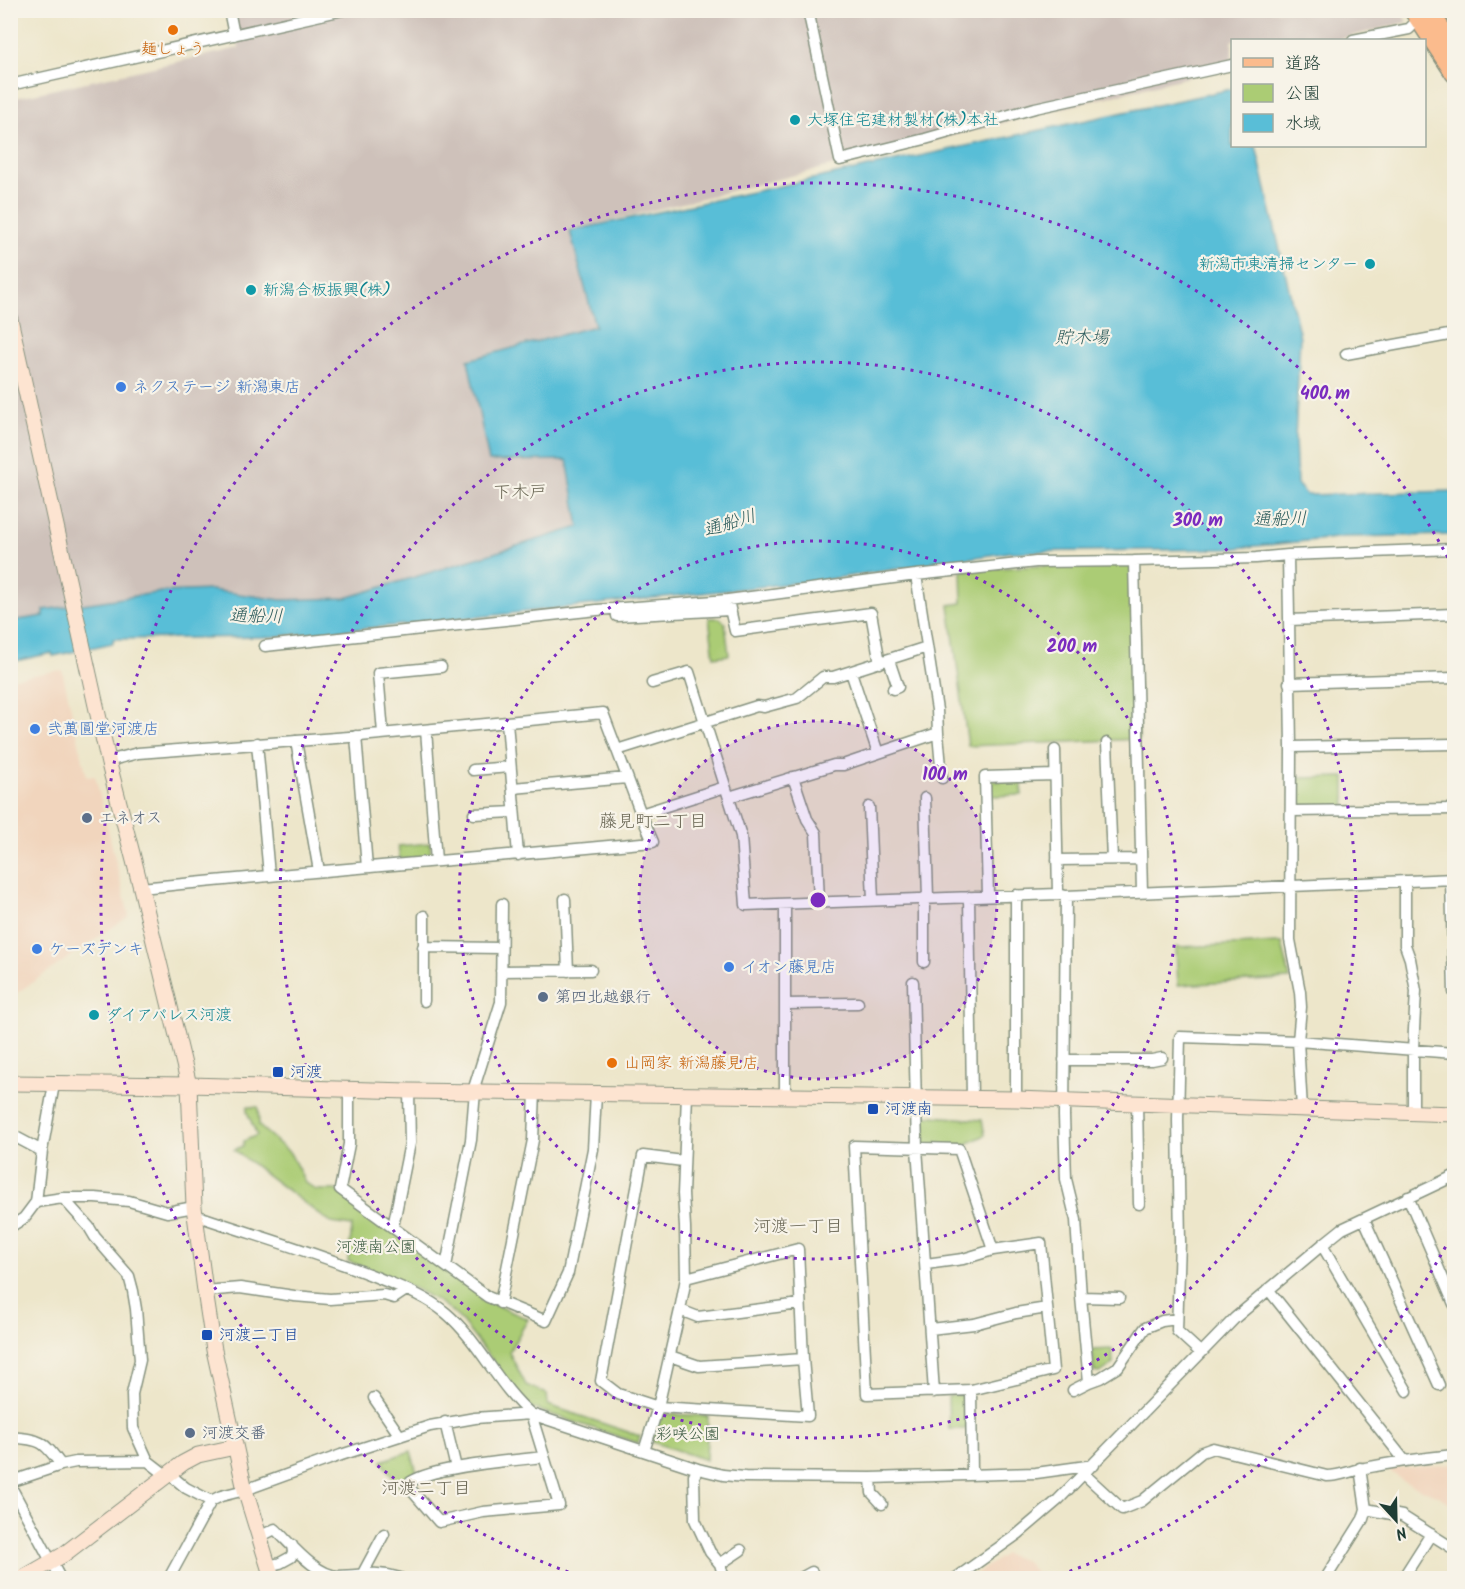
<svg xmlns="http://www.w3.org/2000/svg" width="1465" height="1589" font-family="Kalam,'Klee One',sans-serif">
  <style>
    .built { fill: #f1d5bd }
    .industrial { fill: #cec1ba }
    .green { fill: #abcc74; stroke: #658454; stroke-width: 1.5 }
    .water { fill: #59bed7; stroke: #3c7e86; stroke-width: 1.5 }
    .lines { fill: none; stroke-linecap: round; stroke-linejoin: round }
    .street-casing { stroke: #86927f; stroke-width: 13 }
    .secondary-casing { stroke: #86927f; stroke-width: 17 }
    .primary-casing { stroke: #86927f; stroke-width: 19 }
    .street { stroke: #fff; stroke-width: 10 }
    .secondary { stroke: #fde4d1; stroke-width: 15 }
    .primary { stroke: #fbbb8d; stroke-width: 16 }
    .ring { fill: none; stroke: #7b2cbf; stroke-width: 3; stroke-dasharray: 3 6 }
    .food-dot { fill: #e8710a; stroke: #f7f3e8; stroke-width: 2 }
    .culture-dot { fill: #0f9aa8; stroke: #f7f3e8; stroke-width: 2 }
    .shop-dot { fill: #3f7fe0; stroke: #f7f3e8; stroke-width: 2 }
    .service-dot { fill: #5c6f8a; stroke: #f7f3e8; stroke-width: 2 }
    .transit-dot { fill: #1a4fb4; stroke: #f7f3e8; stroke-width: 2 }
    .labels { text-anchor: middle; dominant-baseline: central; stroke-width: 4.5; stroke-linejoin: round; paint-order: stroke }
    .food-label { font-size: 16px; fill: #c56008; stroke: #f7f3e8 }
    .culture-label { font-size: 16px; fill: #0d838f; stroke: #f7f3e8; text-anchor: start }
    .shop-label { font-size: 16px; fill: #366cbe; stroke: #f7f3e8; text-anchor: start }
    .service-label { font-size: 16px; fill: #4e5e75; stroke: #f7f3e8; text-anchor: start }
    .transit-label { font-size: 16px; fill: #164399; stroke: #f7f3e8; text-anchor: start }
    .park-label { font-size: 16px; fill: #3b5a41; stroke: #f7f3e8 }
    .water-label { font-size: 18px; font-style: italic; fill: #2e5d5d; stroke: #f7f3e8 }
    .neighbourhood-label { font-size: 18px; fill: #686553; stroke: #f7f3e8 }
    .centre { fill: #7b2cbf; stroke: #f7f3e8; stroke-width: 3 }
    .ring-label { font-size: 18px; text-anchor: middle; font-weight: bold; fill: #7b2cbf; stroke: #f7f3e8; stroke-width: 4.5; stroke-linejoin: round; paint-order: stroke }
  </style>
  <rect width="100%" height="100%" fill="#f7f3e8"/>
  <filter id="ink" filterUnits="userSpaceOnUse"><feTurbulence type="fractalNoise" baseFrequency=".0167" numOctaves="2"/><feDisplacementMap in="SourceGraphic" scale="12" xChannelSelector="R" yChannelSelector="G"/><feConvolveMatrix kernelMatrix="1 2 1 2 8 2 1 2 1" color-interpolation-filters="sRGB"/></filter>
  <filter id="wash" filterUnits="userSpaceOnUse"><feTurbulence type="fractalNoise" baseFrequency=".008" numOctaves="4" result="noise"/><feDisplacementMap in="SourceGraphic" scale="24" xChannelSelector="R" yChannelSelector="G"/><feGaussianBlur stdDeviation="1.35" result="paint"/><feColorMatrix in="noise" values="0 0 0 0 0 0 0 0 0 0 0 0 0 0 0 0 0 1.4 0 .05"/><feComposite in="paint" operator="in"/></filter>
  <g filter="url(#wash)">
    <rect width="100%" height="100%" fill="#ede6ca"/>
    <path class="built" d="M62,670L87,777L95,776L129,916L11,997V679Z
      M1454,1464V1507L1439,1496L1403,1481L1388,1469Z
      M1005,1554L1026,1561L1039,1578H970Z"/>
    <path class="industrial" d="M1399,10L1408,22L1335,40H1232V66L570,231L595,326L468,359L567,460L579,527L346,598L281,600L211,590L44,610V616L11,621V99L239,48L231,11Z"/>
    <path class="green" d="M1134,561L1139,739L968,746L949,605L962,603L961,570Z
      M709,618H720L725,623L729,655L714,657Z
      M1345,777V806L1299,807L1298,778Z
      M1022,780V795L990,796L989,781Z
      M430,843L431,857L400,860L398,846Z
      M1282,943L1290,979L1178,985L1176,947Z
      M247,1107H258L259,1126L290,1153L305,1182L316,1190H336L500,1307L528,1319L509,1352L526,1385L547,1394L548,1405L640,1436L638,1443L532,1408L518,1393L459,1318C432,1291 383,1275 348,1261L352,1226L331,1223L234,1150L243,1146L244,1141L257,1135L247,1112Z
      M919,1115L982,1120L985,1135L961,1147L919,1146Z
      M1112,1349L1113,1364L1100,1373L1094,1372L1092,1350Z
      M963,1395L967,1399V1429H949L948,1396Z
      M667,1414L708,1416L706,1460L652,1442L661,1416Z
      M411,1451L417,1473L407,1476L408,1480L398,1485L382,1461Z"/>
    <path class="water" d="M1232,89V146H1256L1300,337L1295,439L1297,484L1307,495L1454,491V535L1346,537L1227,549L1010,552L823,580L402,625L269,637L113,639V643L53,656L52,653L11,662V621L44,616V610L162,592L211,590L281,600L346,598L579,527L567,460L489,461L468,360L595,326L570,231Z"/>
  </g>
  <g filter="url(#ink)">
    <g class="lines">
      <g class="street-casing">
        <path id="street" d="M229,10L234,35
          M808,10L840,160L925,139L1035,108L1232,65
          M1353,40L1409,29L1421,17
          M10,85L343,10
          M1346,354L1454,334
          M1288,555L1291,747L1290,940L1300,992L1301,1007L1298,1041L1302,1109
          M1134,561L1142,892
          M728,600L735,631L871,613L880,663
          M616,608L617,616L730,610
          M1289,620L1454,614
          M265,646L597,610L728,600L916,575L1036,562L1134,561L1256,558L1288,555L1454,549
          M889,660L898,687L893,689
          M851,672L878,753
          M652,683L689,672L741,836L746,905L1058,894L1066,896L1454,879
          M1289,683L1454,678
          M507,722L518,855
          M426,730L436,861
          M383,733L378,673L441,667
          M938,733L942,778
          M356,736L367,867
          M296,741L319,871
          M257,743L269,875
          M1107,743L1112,859
          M1291,747L1454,744
          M617,750L641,814
          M1055,750L1058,894
          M108,761L138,753L349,737L603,713L617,750L757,706L764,707L797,698L823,677H833L927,647
          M473,770L510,767
          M793,777L807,819L816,833L819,902
          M513,788L627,778
          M729,797L834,765H843L938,733L937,710L916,575
          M925,798L928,898
          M869,807L873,900
          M1291,811L1454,809
          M474,814L514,812
          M1057,860L1141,859
          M1451,879L1454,992
          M1405,881V945L1410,959L1416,991L1413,1049V1113
          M141,888C312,871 483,858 653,842L641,814L725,787
          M1016,895V1099
          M988,896L985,777L1055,775
          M1066,896L1064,1116L1066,1179L1076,1220L1081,1297L1089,1382L1100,1378L1118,1367L1145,1328L1162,1321L1177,1319
          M969,897L972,1098
          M565,899L568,971
          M423,947L501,948
          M924,962V898
          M501,971L591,970
          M913,982L917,1148L934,1392
          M424,1001V916
          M786,1004L858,1003
          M1064,1060H1152L1162,1058
          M349,1090V1144L340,1189L488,1297L546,1321L568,1273L593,1149L596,1094
          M473,1091L501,1002L502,904
          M785,1096V904
          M1137,1103L1139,1204
          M10,1134L42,1151
          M854,1146L959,1149L993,1250L1041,1243L1053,1370L971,1390L867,1394Z
          M683,1161L643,1156L601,1381L618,1394L658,1407L808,1416L803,1359L798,1249L686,1278
          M1408,1197L1454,1304
          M63,1198L89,1227L95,1237L129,1276L133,1291L136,1309L140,1360L132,1394L133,1428L148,1461L166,1475
          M36,1202L63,1198H95L129,1201L167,1212L194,1207
          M195,1215C257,1236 321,1254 381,1279C403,1288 427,1297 446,1313C479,1341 498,1386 531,1414L698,1469L723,1475L745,1477L871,1478L1036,1473L1094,1465
          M1364,1219L1439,1385
          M10,1227L24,1218L36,1202L42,1151L54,1084
          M393,1227L410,1143L409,1091
          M1322,1245L1407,1391
          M926,1264L963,1259L993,1250
          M446,1266L471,1140L475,1091
          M1268,1289L1405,1461
          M205,1291L240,1288L294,1296L330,1299L384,1295L394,1298L406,1290
          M1081,1297L1119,1298
          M500,1303L533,1140L535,1092
          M680,1310L698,1317L800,1304
          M930,1329L974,1324L1016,1313L1047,1308
          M1201,1353L1177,1331L1180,1242L1178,1120L1180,1037L1298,1041L1454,1053
          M670,1356L699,1366L803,1359
          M971,1390L972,1475
          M1073,1390L1089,1382
          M374,1398L400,1436
          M445,1422L456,1468
          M10,1437C41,1440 43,1440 61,1465
          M644,1451L658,1407L680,1310L686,1278L685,1227L683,1194L687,1095
          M698,1469L694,1476L695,1520L710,1552L720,1564L724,1578
          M168,1473L186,1488L211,1501L221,1496L245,1490L341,1455L430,1426L475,1418L531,1414L559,1505L483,1512L439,1522L407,1485C424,1467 516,1460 544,1457
          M1084,1474L1122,1509L1142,1501L1202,1452L1213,1448L1327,1476C1341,1476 1352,1470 1365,1468C1394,1462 1424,1458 1454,1455
          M871,1478L872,1493L882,1504
          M10,1482L61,1465L76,1462L148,1461
          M10,1485L60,1578
          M1366,1509L1402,1516L1454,1549
          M259,1537L275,1529C291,1544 316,1576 339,1576C362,1576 375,1570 400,1578
          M720,1564L741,1550
          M268,1566L280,1563L291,1557L293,1552L292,1545
          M363,1573L384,1534
          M169,1578L211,1501
          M801,1578L812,1572
          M956,1578L1018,1534L1058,1500L1235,1318L1322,1245L1342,1229L1454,1176
          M1326,1578L1363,1519L1366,1509L1360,1468
          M1403,1578L1431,1534"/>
      </g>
      <g class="secondary-casing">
        <path id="secondary" d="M10,319L109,764L141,888L189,1085L194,1207L205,1291L214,1350L245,1490L272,1578
          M10,1083L189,1085L409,1091L1016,1099L1454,1114
          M23,1578L63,1555L183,1463L198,1455L235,1447"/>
      </g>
      <g class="primary-casing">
        <path id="primary" d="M1412,10L1454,74
          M1430,10L1454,47"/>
      </g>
      <use href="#street" class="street"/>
      <use href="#secondary" class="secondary"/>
      <use href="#primary" class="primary"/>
    </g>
  </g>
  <circle cx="818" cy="900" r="179" fill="#7b2cbf" fill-opacity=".12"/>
  <g class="ring">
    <circle cx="818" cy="900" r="179"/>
    <circle cx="818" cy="900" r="359"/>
    <circle cx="818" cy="900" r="538"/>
    <path d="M1454 1231A717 717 0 0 1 1051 1578M585 1578A717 717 0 1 1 1454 569"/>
  </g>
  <g class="food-dot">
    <circle cx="173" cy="30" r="6"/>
    <circle cx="612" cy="1063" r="6"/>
  </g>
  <g class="culture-dot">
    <circle cx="795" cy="120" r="6"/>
    <circle cx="1370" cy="264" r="6"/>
    <circle cx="251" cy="290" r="6"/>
    <circle cx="94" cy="1015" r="6"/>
  </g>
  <g class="shop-dot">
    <circle cx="121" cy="387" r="6"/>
    <circle cx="35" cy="729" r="6"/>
    <circle cx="37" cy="949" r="6"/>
    <circle cx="729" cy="967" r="6"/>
  </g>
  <g class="service-dot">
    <circle cx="87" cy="818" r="6"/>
    <circle cx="543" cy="997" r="6"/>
    <circle cx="190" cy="1433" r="6"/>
  </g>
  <g class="transit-dot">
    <rect x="272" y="1066" width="12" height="12" rx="3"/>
    <rect x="867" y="1103" width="12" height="12" rx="3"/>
    <rect x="201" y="1329" width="12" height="12" rx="3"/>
  </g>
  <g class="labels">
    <g class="food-label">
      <text x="173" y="49">麺しょう</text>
      <text x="624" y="1063" text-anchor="start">山岡家 新潟藤見店</text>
    </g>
    <g class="culture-label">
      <text x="807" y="120">大塚住宅建材製材(株)本社</text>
      <text x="1358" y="264" text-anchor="end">新潟市東清掃センター</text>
      <text x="263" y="290">新潟合板振興(株)</text>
      <text x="106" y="1015">ダイアパレス河渡</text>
    </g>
    <g class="shop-label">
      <text x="133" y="387">ネクステージ 新潟東店</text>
      <text x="47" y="729">弐萬圓堂河渡店</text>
      <text x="49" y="949">ケーズデンキ</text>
      <text x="741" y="967">イオン藤見店</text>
    </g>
    <g class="service-label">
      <text x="99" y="818">エネオス</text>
      <text x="555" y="997">第四北越銀行</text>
      <text x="202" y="1433">河渡交番</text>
    </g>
    <g class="transit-label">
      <text x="290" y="1072">河渡</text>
      <text x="885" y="1109">河渡南</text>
      <text x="219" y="1335">河渡二丁目</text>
    </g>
    <g class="park-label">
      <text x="376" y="1247">河渡南公園</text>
      <text x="688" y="1434">彩咲公園</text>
    </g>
    <g class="water-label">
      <text x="1082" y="338">貯木場</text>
      <text transform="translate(1280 520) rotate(-1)">通船川</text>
      <text transform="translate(730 524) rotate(-17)">通船川</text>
      <text transform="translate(256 617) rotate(1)">通船川</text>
    </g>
    <g class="neighbourhood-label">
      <text x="520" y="493">下木戸</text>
      <text x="653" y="822">藤見町二丁目</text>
      <text x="798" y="1227">河渡一丁目</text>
      <text x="426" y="1489">河渡二丁目</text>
    </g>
  </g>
  <circle cx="818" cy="900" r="9" class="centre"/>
  <g class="ring-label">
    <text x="1325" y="399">400 m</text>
    <text x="1198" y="526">300 m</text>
    <text x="1072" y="652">200 m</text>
    <text x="945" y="780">100 m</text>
  </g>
  <rect width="1465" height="1589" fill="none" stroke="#f7f3e8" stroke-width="36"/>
  <rect x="1231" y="39" width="195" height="108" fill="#f7f3e8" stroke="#a1aaa0" stroke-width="1.5"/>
  <rect x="1243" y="58" width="30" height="9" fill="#fbbb8d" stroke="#a1aaa0" stroke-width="1.5"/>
  <text x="1285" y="69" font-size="18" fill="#1f3d34">道路</text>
  <rect x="1243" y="84" width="30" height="18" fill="#abcc74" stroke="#a1aaa0" stroke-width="1.5"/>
  <text x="1285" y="99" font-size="18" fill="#1f3d34">公園</text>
  <rect x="1243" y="114" width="30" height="18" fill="#59bed7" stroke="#a1aaa0" stroke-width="1.5"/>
  <text x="1285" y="129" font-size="18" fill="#1f3d34">水域</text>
  <g transform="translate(1396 1520) rotate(158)" stroke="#f7f3e8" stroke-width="4.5" paint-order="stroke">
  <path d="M0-4.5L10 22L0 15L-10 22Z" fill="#1f3d34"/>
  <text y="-9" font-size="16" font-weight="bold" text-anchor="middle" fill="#1f3d34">N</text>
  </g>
</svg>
